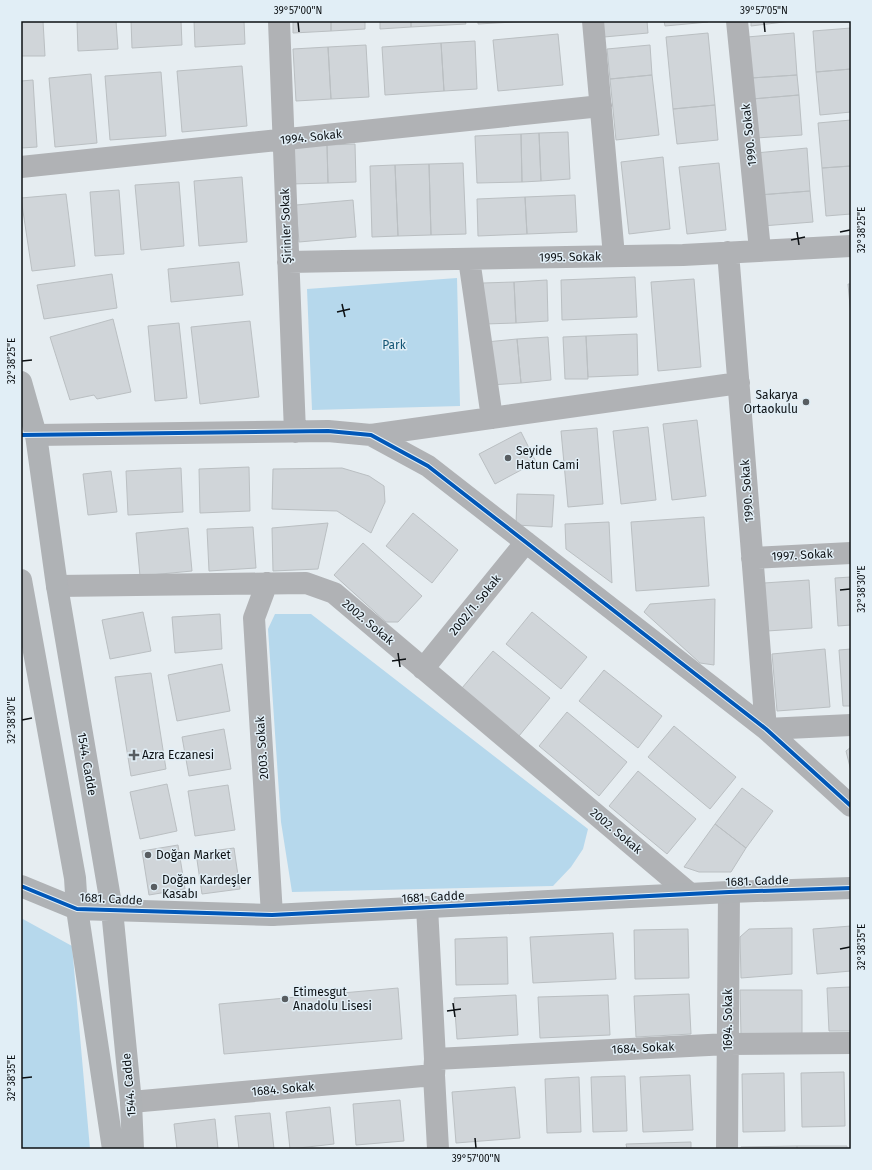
<svg xmlns="http://www.w3.org/2000/svg" width="872" height="1170" font-family="'Fira Sans',sans-serif">
  <style>
    .green { fill: #b6d8ec }
    .building { fill: #d0d5d9; stroke: #babfc2 }
    .lines { fill: none; stroke-linecap: round; stroke-linejoin: round }
    .street { stroke: #b0b2b5; stroke-width: 22 }
    .secondary { stroke: #afb2b5; stroke-width: 22 }
    .cycleway-casing { stroke: #e1eef6; stroke-width: 6 }
    .cycleway { stroke: #0057b8; stroke-width: 4 }
    .ticks { fill: none; stroke: #0c1013; stroke-width: 1.5 }
    .poi-dot { fill: #585d61; stroke: #e1eef6; stroke-width: 1.5 }
    .labels { text-anchor: middle; dominant-baseline: central; stroke-width: 3; stroke-linejoin: round; paint-order: stroke }
    .street-label { font-size: 12px; fill: #0c1013; stroke: #e1eef6 }
    .park-label { font-size: 12px; fill: #125474; stroke: #e1eef6 }
    .poi-label { font-size: 12px; fill: #0c1013; stroke: #e1eef6; text-anchor: start }
    .neatline { fill: none; stroke: #0c1013; stroke-width: 1.5 }
    .ticks-label { font-size: 10px; text-anchor: middle; fill: #0c1013 }
  </style>
  <rect width="100%" height="100%" fill="#e6edf1"/>
  <path class="green" d="M457,278L460,406L312,410L307,289Z
    M275,614H311L588,829L583,849L571,867L553,886L292,892L281,822L268,629Z
    M21,918L72,946L90,1149H21Z"/>
  <path class="building" d="M21,21H43L45,56H21Z
    M77,21H116L118,49L78,51Z
    M131,21H181L182,45L132,48Z
    M194,21H244L245,44L195,47Z
    M293,21H331V31L293,33Z
    M331,21H365V29L331,31Z
    M380,21H411V27L380,29Z
    M411,21H465L466,24L411,27Z
    M478,21H513L514,22L478,24Z
    M513,21H538L514,22Z
    M603,21H647L648,33L604,37Z
    M664,21H708V22L665,26Z
    M751,21H792L751,26Z
    M851,28V69L816,72L813,31Z
    M708,33L715,105L673,109L666,37Z
    M794,33L797,75L751,78L747,37Z
    M558,34L563,85L498,91L493,40Z
    M475,41L477,89L444,91L441,43Z
    M441,43L444,91L385,95L382,47Z
    M366,45L369,97L331,99L328,47Z
    M650,45L652,75L610,79L607,49Z
    M328,47L331,99L296,101L293,49Z
    M242,66L247,126L182,132L177,71Z
    M851,69V112L820,115L816,72Z
    M161,72L166,136L110,140L105,76Z
    M91,74L97,143L55,147L49,78Z
    M652,75L659,135L616,140L610,79Z
    M797,75L799,95L752,99L751,78Z
    M33,80L37,147L21,148V81Z
    M799,95L802,135L756,138L752,99Z
    M715,105L718,140L677,144L673,109Z
    M851,120V166L822,168L818,123Z
    M568,132L570,179L541,181L539,133Z
    M539,133L541,181L522,182L521,134Z
    M521,134L522,182L477,183L475,136Z
    M355,144L356,182L328,183L327,145Z
    M327,145L328,183L290,184L289,146Z
    M807,148L810,191L759,195L756,153Z
    M663,157L670,229L629,234L621,162Z
    M463,163L466,234L431,235L429,164Z
    M719,163L726,230L687,234L679,167Z
    M429,164L431,235L398,236L395,165Z
    M395,165L398,236L372,237L370,166Z
    M851,166V214L826,216L822,168Z
    M242,177L247,242L199,246L194,181Z
    M179,182L184,246L141,250L135,185Z
    M119,190L124,254L95,256L90,192Z
    M810,191L813,222L762,226L759,195Z
    M66,194L75,266L32,271L21,198Z
    M575,195L577,232L527,234L525,197Z
    M525,197L527,234L478,236L477,199Z
    M353,200L356,237L299,242L296,205Z
    M239,262L243,295L171,302L168,269Z
    M112,274L117,308L44,319L37,285Z
    M635,277L637,317L562,320L561,280Z
    M694,279L701,367L658,371L651,282Z
    M547,280L548,321L516,323L514,282Z
    M514,282L516,323L485,324L483,283Z
    M848,284H851V316Z
    M113,319L131,392L97,399L94,395L70,400L50,337Z
    M250,321L259,397L200,404L191,327Z
    M179,323L187,398L155,401L148,326Z
    M637,334L638,375L588,377L586,336Z
    M586,336L588,379H565L563,337Z
    M548,337L551,380L521,383L517,339Z
    M517,339L521,383L490,385L486,342Z
    M697,420L706,496L672,500L663,424Z
    M648,427L656,500L621,504L613,431Z
    M597,428L603,504L568,507L561,431Z
    M521,432L536,462L495,484L479,454Z
    M249,467L250,511L200,513L199,469Z
    M181,468L183,512L128,515L126,471Z
    M342,468L369,476L384,486L385,502L371,533L337,511L272,509L273,469Z
    M111,471L117,512L88,515L83,474Z
    M517,494L554,495L552,527L516,525Z
    M413,513L458,550L432,583L386,546Z
    M704,517L709,586L636,591L631,522Z
    M609,522L612,583L566,549L565,524Z
    M328,523L318,569L273,571L272,528Z
    M253,527L256,568L209,571L207,529Z
    M188,528L192,571L140,576L136,533Z
    M363,543L422,596L398,622H386L334,575Z
    M851,577V625L838,626L835,578Z
    M809,580L812,628L767,631L764,583Z
    M715,599L714,665L700,663L644,612L650,604Z
    M143,612L151,651L110,659L102,620Z
    M532,612L587,657L561,689L506,644Z
    M220,614L222,649L175,653L172,617Z
    M825,649L830,707L777,711L772,654Z
    M851,649V706H843L839,650Z
    M493,651L550,698L519,736L462,688Z
    M222,664L230,711L177,721L168,675Z
    M604,670L662,716L638,748L579,701Z
    M151,673L166,769L131,776L115,677Z
    M567,712L627,762L599,796L539,746Z
    M674,726L736,777L710,809L648,757Z
    M224,729L231,769L189,776L182,737Z
    M851,747V771L846,751Z
    M638,771L696,819L667,854L609,806Z
    M167,784L177,831L140,839L130,792Z
    M228,785L235,830L195,836L188,791Z
    M742,788L773,811L746,848L715,824Z
    M715,824L746,848L731,872H699L684,867Z
    M178,845L185,889L149,895L142,851Z
    M234,848L240,889L202,894L196,853Z
    M851,926V971L817,974L813,929Z
    M792,928V974L741,978L740,937L749,929Z
    M688,929L689,978L635,979L634,930Z
    M613,933L616,979L533,983L530,937Z
    M507,937L508,984L456,985L455,939Z
    M851,987V1031H829L827,988Z
    M398,988L402,1039L224,1054L219,1004Z
    M740,990H802V1034L741,1035Z
    M689,994L691,1034L636,1037L634,996Z
    M516,995L518,1035L457,1039L454,998Z
    M608,995L610,1035L540,1038L538,997Z
    M844,1072L845,1126L802,1127L801,1073Z
    M784,1073L785,1131L743,1132L742,1074Z
    M690,1075L693,1130L643,1132L640,1077Z
    M625,1076L627,1131L593,1132L591,1077Z
    M579,1077L581,1132L547,1133L545,1079Z
    M515,1087L520,1138L456,1143L452,1092Z
    M400,1100L404,1141L356,1145L353,1104Z
    M330,1107L334,1144L290,1149L286,1112Z
    M270,1113L274,1149H239L235,1116Z
    M215,1119L218,1149H177L174,1124Z
    M691,1142V1149H627L626,1144Z
    M797,1146V1149H741V1147Z
    M797,1146H847V1149H797Z"/>
  <g class="lines">
    <path class="street" d="M279,21L295,432
      M593,21L614,256
      M737,21L760,250
      M21,167L601,106
      M728,252L766,729L851,725
      M469,259L492,418
      M288,262L683,255L851,246
      M36,435L328,431L371,435L428,466L766,729L851,806
      M371,435L739,383
      M752,558L851,553
      M267,583L254,618L272,915
      M57,586L306,583L334,593L689,893
      M423,669L526,542
      M427,907L435,1059L434,1075L438,1149
      M435,1059L728,1044L851,1043
      M131,1102L434,1075
      M727,1149L729,892"/>
    <path class="secondary" d="M21,382L36,435L57,586L112,910L131,1102L133,1149
      M21,580L75,878L77,909L113,1149
      M21,886L77,909L272,915L729,892L851,888"/>
    <g class="cycleway-casing">
      <path id="cycleway" d="M21,435L328,431L371,435L428,466L766,729L851,806
        M21,886L77,909L272,915L729,892L851,888"/>
    </g>
    <use href="#cycleway" class="cycleway"/>
  </g>
  <path class="ticks" d="M298,22L299,32M764,22L765,32M797,232L799,245M840,232L850,230M791,240L805,237M342,304L345,317M337,312L350,309M22,361L32,360M840,590L850,589M398,653L400,667M392,661L406,659M22,720L32,718M840,949L850,947M453,1003L455,1017M447,1011L461,1009M22,1078L32,1077M475,1138L476,1148"/>
  <g class="poi-dot">
    <circle cx="806" cy="402" r="4"/>
    <circle cx="508" cy="458" r="4"/>
    <path d="M132 749h4v4h4v4h-4v4h-4v-4h-4v-4h4z"/>
    <circle cx="148" cy="855" r="4"/>
    <circle cx="154" cy="887" r="4"/>
    <circle cx="285" cy="999" r="4"/>
  </g>
  <g class="labels">
    <g class="street-label">
      <text transform="translate(749 135) rotate(-96)">1990. Sokak</text>
      <text transform="translate(311 137) rotate(-6)">1994. Sokak</text>
      <text transform="translate(286 226) rotate(-92)">Şirinler Sokak</text>
      <text transform="translate(570 257) rotate(-1)">1995. Sokak</text>
      <text transform="translate(747 491) rotate(-94)">1990. Sokak</text>
      <text transform="translate(802 555) rotate(-3)">1997. Sokak</text>
      <text transform="translate(475 605) rotate(-51)">2002/1. Sokak</text>
      <text transform="translate(368 622) rotate(40)">2002. Sokak</text>
      <text transform="translate(262 748) rotate(-94)">2003. Sokak</text>
      <text transform="translate(87 764) rotate(80)">1544. Cadde</text>
      <text transform="translate(616 831) rotate(40)">2002. Sokak</text>
      <text transform="translate(757 881) rotate(-2)">1681. Cadde</text>
      <text transform="translate(433 897) rotate(-3)">1681. Cadde</text>
      <text transform="translate(111 899) rotate(3)">1681. Cadde</text>
      <text transform="translate(728 1020) rotate(-90)">1694. Sokak</text>
      <text transform="translate(643 1048) rotate(-3)">1684. Sokak</text>
      <text transform="translate(129 1085) rotate(-95)">1544. Cadde</text>
      <text transform="translate(283 1089) rotate(-5)">1684. Sokak</text>
    </g>
    <g class="park-label">
      <text x="394" y="345">Park</text>
    </g>
    <g class="poi-label">
      <text x="798" y="395" text-anchor="end">Sakarya<tspan x="798" dy="14">Ortaokulu</tspan></text>
      <text x="516" y="451">Seyide<tspan x="516" dy="14">Hatun Cami</tspan></text>
      <text x="142" y="755">Azra Eczanesi</text>
      <text x="156" y="855">Doğan Market</text>
      <text x="162" y="880">Doğan Kardeşler<tspan x="162" dy="14">Kasabı</tspan></text>
      <text x="293" y="992">Etimesgut<tspan x="293" dy="14">Anadolu Lisesi</tspan></text>
    </g>
  </g>
  <rect width="872" height="1170" fill="none" stroke="#e1eef6" stroke-width="44"/>
  <rect x="22" y="22" width="828" height="1126" class="neatline"/>
  <g class="ticks-label">
    <text x="298" y="14">39°57'00"N</text>
    <text x="764" y="14">39°57'05"N</text>
    <text transform="translate(861 230) rotate(-90)" y="4">32°38'25"E</text>
    <text transform="translate(11 361) rotate(-90)" y="4">32°38'25"E</text>
    <text transform="translate(861 589) rotate(-90)" y="4">32°38'30"E</text>
    <text transform="translate(11 720) rotate(-90)" y="4">32°38'30"E</text>
    <text transform="translate(861 947) rotate(-90)" y="4">32°38'35"E</text>
    <text transform="translate(11 1078) rotate(-90)" y="4">32°38'35"E</text>
    <text x="476" y="1162">39°57'00"N</text>
  </g>
</svg>
